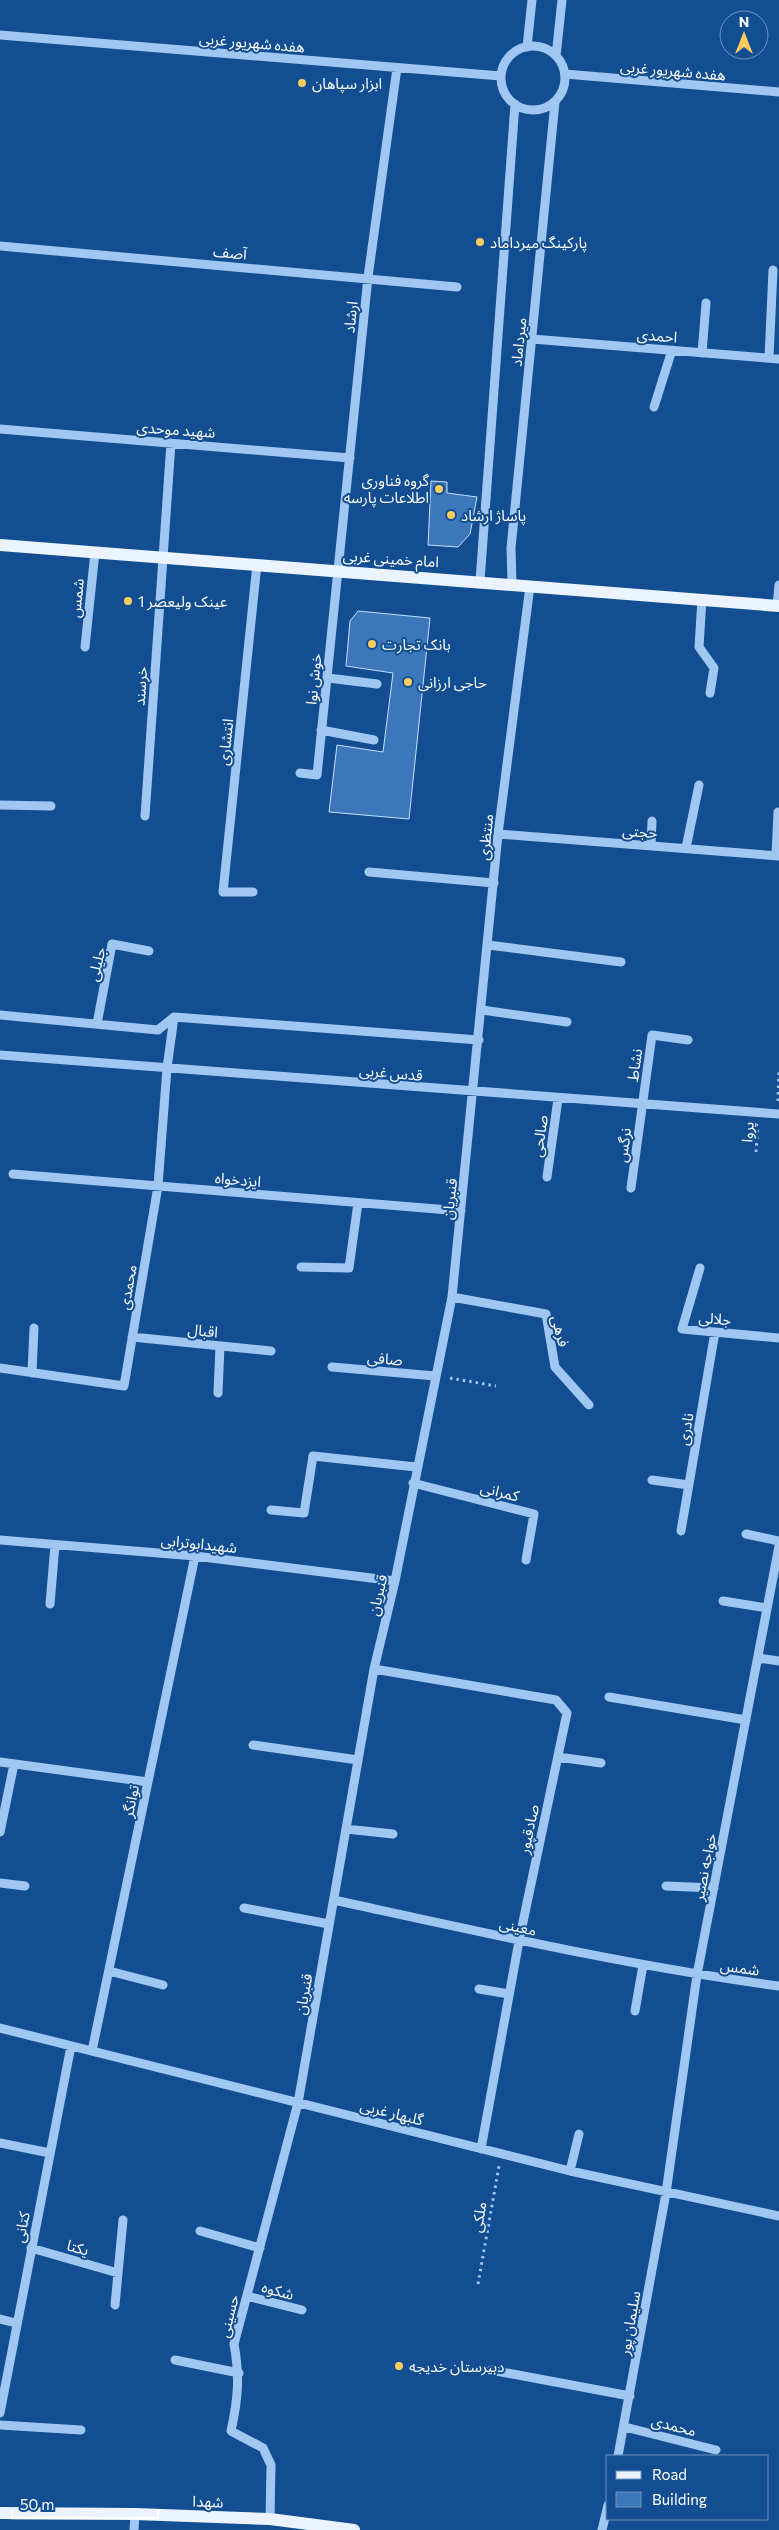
<svg xmlns="http://www.w3.org/2000/svg" width="779" height="2530" font-family="Commissioner,'Noto Sans Arabic',sans-serif">
  <style>
    .building { fill: #3b77ba; stroke: #c6e0fd }
    .lines { fill: none; stroke-linecap: round; stroke-linejoin: round }
    .path { stroke: #9fc7f2; stroke-width: 3; stroke-dasharray: 2.5 4; stroke-linecap: butt }
    .minor { stroke: #9fc7f2; stroke-width: 9 }
    .major { stroke: #eaf3ff; stroke-width: 12 }
    .poi-dot { fill: #ffcc60; stroke: #124e91; stroke-width: 2 }
    .labels { text-anchor: middle; dominant-baseline: central; stroke-width: 4; stroke-linejoin: round; paint-order: stroke }
    .street-label { font-size: 15px; fill: #fff; stroke: #124e91 }
    .poi-label { font-size: 15px; fill: #fff; stroke: #124e91; text-anchor: start }
  </style>
  <rect width="100%" height="100%" fill="#124e91"/>
  <path class="building" d="M431,481L447,482V493L477,497L470,534L458,547L428,545Z
    M358,611L430,618L409,819L329,812L337,745L383,752L393,673L346,666L350,621Z"/>
  <g class="lines">
    <path class="path" d="M778,1101L779,1069
      M756,1152L758,1126
      M450,1378L496,1386
      M478,2284L499,2166"/>
    <path class="minor" d="M0,35L501,76
      M501 78a32 32 0 1 1 64 0a32 32 0 1 1-64 0Z
      M527,47L532,0
      M556,56L562,0
      M565,74L779,92
      M0,246L457,287
      M532,339L779,359
      M702,353L706,303
      M769,358L773,270
      M654,407L672,350
      M0,429L350,458
      M480,581L515,104
      M512,584L511,548L555,102
      M702,599L699,647L714,668L710,693
      M777,606L779,585
      M85,647L95,552
      M328,678L377,684
      M321,730L374,740
      M300,773L317,775L368,277L397,68
      M0,805L51,806
      M145,816L171,443
      M498,834L779,856
      M651,845L652,821
      M686,848L699,785
      M776,855L778,812
      M369,872L494,883
      M253,892H223L257,564
      M488,945L621,962
      M482,1010L567,1022
      M0,1015L158,1030L174,1017L479,1040
      M97,1024L112,944L149,951
      M0,1055L779,1114
      M13,1174L461,1211
      M547,1177L558,1099
      M631,1188L652,1035L688,1040
      M301,1267L349,1268L358,1203
      M700,1268L682,1329L779,1338
      M452,1297L546,1314L555,1367L589,1405
      M132,1337L271,1351
      M332,1367L435,1376
      M0,1368L124,1386L158,1186L167,1068L174,1017
      M32,1373L34,1328
      M218,1393L220,1346
      M652,1480L689,1485
      M413,1483L534,1514L526,1560
      M271,1510L304,1513L313,1456L416,1467
      M681,1531L715,1332
      M746,1534L779,1541
      M0,1540L195,1556L395,1581
      M723,1601L767,1608
      M50,1604L55,1545
      M758,1658L779,1661
      M374,1669L556,1700L567,1713L519,1941L481,2149
      M609,1697L746,1720
      M253,1745L358,1760
      M558,1757L601,1763
      M0,1762L148,1782
      M346,1829L393,1834
      M0,1832L14,1764
      M0,1883L25,1886
      M666,1886L714,1888
      M334,1900C481,1932 629,1966 779,1986
      M244,1908L329,1924
      M109,1971L163,1985
      M479,1989L509,1994
      M635,2011L643,1965
      M0,2028L570,2171L779,2216
      M92,2051L195,1556
      M0,2143L50,2153
      M570,2171L579,2134
      M200,2231L260,2248
      M31,2248L118,2273
      M247,2296L302,2310
      M115,2305L123,2220
      M0,2319L16,2323
      M175,2360L239,2373
      M491,2370L630,2396
      M0,2413L71,2046
      M0,2425L81,2430
      M625,2427L716,2450
      M618,2456L666,2193L697,1975L779,1546
      M270,2519L271,2465L263,2448L231,2431C238,2399 240,2377 234,2344L298,2103L374,1669L395,1581L452,1297L498,834L530,586
      M134,2530L135,2514
      M602,2530L608,2505"/>
    <path class="major" d="M0,545L779,606
      M0,2513L135,2514L270,2519L354,2530"/>
  </g>
  <g class="poi-dot">
    <circle cx="302" cy="83" r="5"/>
    <circle cx="480" cy="242" r="5"/>
    <circle cx="439" cy="489" r="5"/>
    <circle cx="451" cy="515" r="5"/>
    <circle cx="128" cy="601" r="5"/>
    <circle cx="372" cy="644" r="5"/>
    <circle cx="408" cy="682" r="5"/>
    <circle cx="399" cy="2366" r="5"/>
  </g>
  <g class="labels">
    <g class="street-label">
      <text transform="translate(252 42) rotate(5)">هفده شهریور غربی</text>
      <text transform="translate(673 70) rotate(5)">هفده شهریور غربی</text>
      <text transform="translate(230 252) rotate(5)">آصف</text>
      <text transform="translate(350 317) rotate(-84)">ارشاد</text>
      <text transform="translate(657 335) rotate(4)">احمدی</text>
      <text transform="translate(518 342) rotate(-84)">میرداماد</text>
      <text transform="translate(176 429) rotate(4)">شهید موحدی</text>
      <text transform="translate(391 558) rotate(4)">امام خمینی غربی</text>
      <text transform="translate(76 598) rotate(-84)">شمس</text>
      <text transform="translate(313 679) rotate(-84)">خوش نوا</text>
      <text transform="translate(140 686) rotate(-86)">خرسند</text>
      <text transform="translate(225 742) rotate(-84)">انتشاری</text>
      <text transform="translate(640 831) rotate(4)">حجتی</text>
      <text transform="translate(485 837) rotate(-84)">منتظری</text>
      <text transform="translate(96 964) rotate(-76)">جلیلی</text>
      <text transform="translate(634 1065) rotate(-82)">نشاط</text>
      <text transform="translate(391 1072) rotate(5)">قدس غربی</text>
      <text transform="translate(747 1132) rotate(-86)">پروا</text>
      <text transform="translate(539 1136) rotate(-82)">صالحی</text>
      <text transform="translate(623 1145) rotate(-83)">نرگس</text>
      <text transform="translate(238 1179) rotate(5)">ایزدخواه</text>
      <text transform="translate(449 1199) rotate(-84)">قنبریان</text>
      <text transform="translate(127 1287) rotate(-80)">محمدی</text>
      <text transform="translate(715 1318) rotate(5)">جلالی</text>
      <text transform="translate(203 1330) rotate(6)">اقبال</text>
      <text transform="translate(561 1331) rotate(76)">فرهی</text>
      <text transform="translate(385 1358) rotate(5)">صافی</text>
      <text transform="translate(685 1429) rotate(-80)">نادری</text>
      <text transform="translate(500 1491) rotate(14)">کمرانی</text>
      <text transform="translate(199 1543) rotate(6)">شهیدابوترابی</text>
      <text transform="translate(377 1595) rotate(-77)">قنبریان</text>
      <text transform="translate(130 1801) rotate(-78)">توانگر</text>
      <text transform="translate(528 1829) rotate(-78)">صادقپور</text>
      <text transform="translate(704 1867) rotate(-79)">خواجه نصیر</text>
      <text transform="translate(518 1926) rotate(12)">معینی</text>
      <text transform="translate(740 1967) rotate(8)">شمس</text>
      <text transform="translate(303 1994) rotate(-80)">قنبریان</text>
      <text transform="translate(392 2112) rotate(14)">گلبهار غربی</text>
      <text transform="translate(478 2217) rotate(-80)">ملکی</text>
      <text transform="translate(21 2227) rotate(-79)">کتانی</text>
      <text transform="translate(78 2247) rotate(16)">یکتا</text>
      <text transform="translate(278 2290) rotate(15)">شکوه</text>
      <text transform="translate(228 2316) rotate(-76)">حسینی</text>
      <text transform="translate(629 2323) rotate(-80)">سلیمان پور</text>
      <text transform="translate(674 2425) rotate(14)">محمدی</text>
      <text transform="translate(208 2501) rotate(2)">شهدا</text>
    </g>
    <g class="poi-label">
      <text x="312" y="83">ابزار سپاهان</text>
      <text x="490" y="242">پارکینگ میرداماد</text>
      <text x="429" y="480" text-anchor="end">گروه فناوری<tspan x="429" dy="17">اطلاعات پارسه</tspan></text>
      <text x="461" y="515">پاساژ ارشاد</text>
      <text x="138" y="601">عینک ولیعصر 1</text>
      <text x="382" y="644">بانک تجارت</text>
      <text x="418" y="682">حاجی ارزانی</text>
      <text x="409" y="2366">دبیرستان خدیجه</text>
    </g>
  </g>
  <rect x="606" y="2455" width="162" height="65" fill="#124e91" stroke="#7195bd"/>
  <rect x="616" y="2471" width="25" height="8" fill="#eaf3ff" stroke="#7195bd"/>
  <text x="652" y="2480" font-size="15" fill="#ffffff">Road</text>
  <rect x="616" y="2492" width="25" height="15" fill="#3b77ba" stroke="#7195bd"/>
  <text x="652" y="2505" font-size="15" fill="#ffffff">Building</text>
  <g transform="translate(744 35)"><circle r="24" fill="#124e91" stroke="#7195bd"/>
  <path d="M0-4L9 19L0 12L-9 19Z" fill="#ffcc60"/>
  <text y="-8" font-size="14" font-weight="bold" text-anchor="middle" fill="#ffffff">N</text>
  </g>
  <path d="M12 2510v8h146v-8" fill="none" stroke="#ffffff" stroke-width="2.5"/>
  <text x="20" y="2510" font-size="15" fill="#ffffff" stroke="#124e91" stroke-width="4" paint-order="stroke">50 m</text>
</svg>
